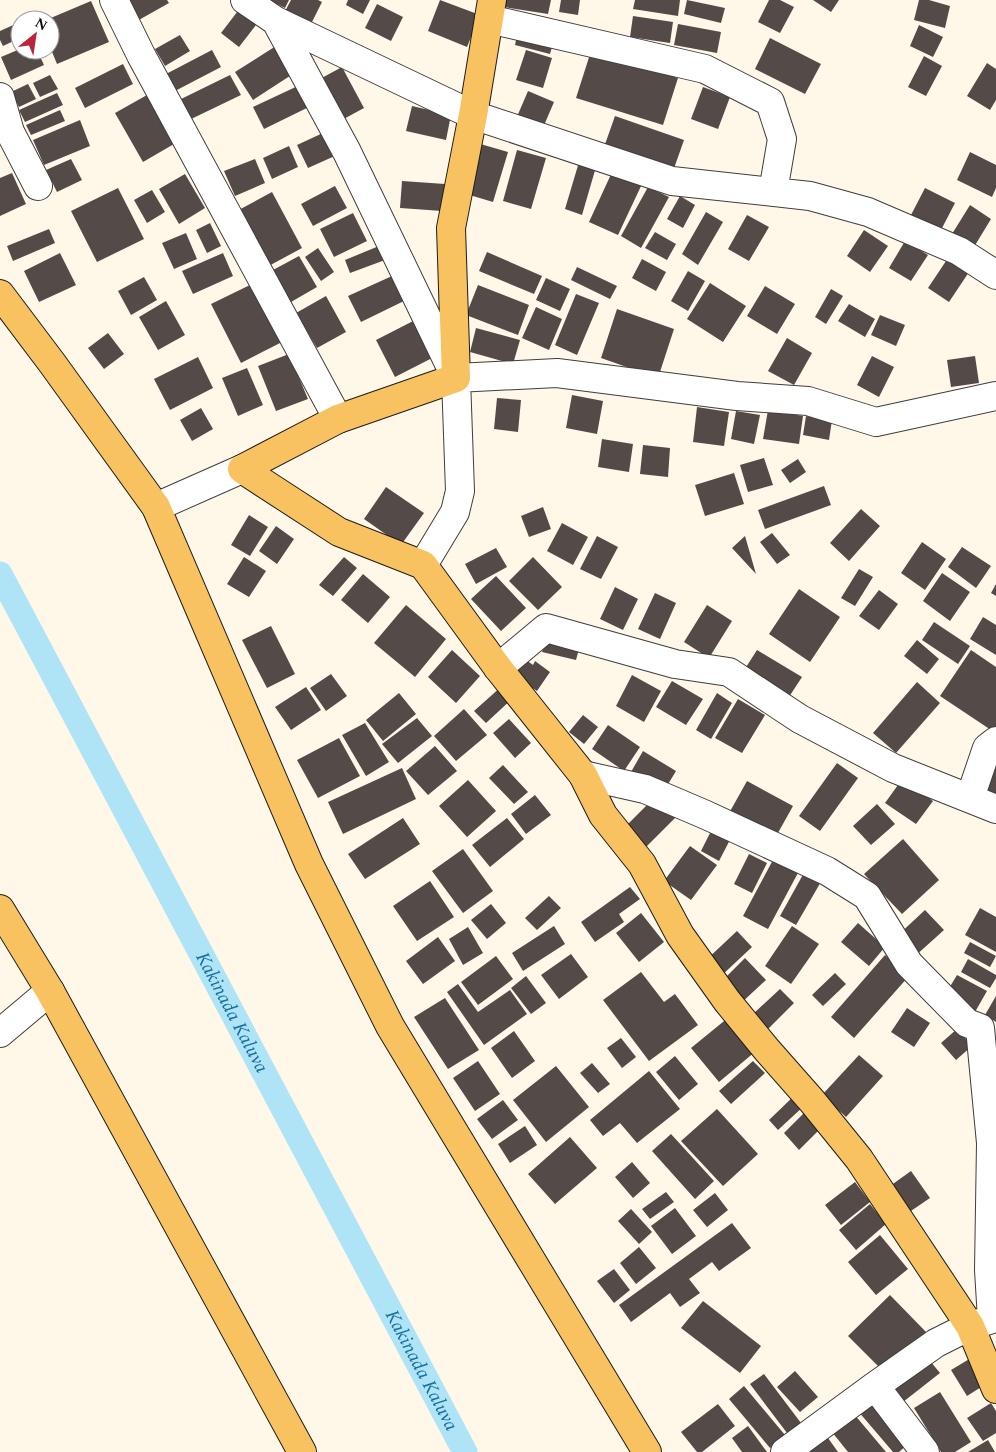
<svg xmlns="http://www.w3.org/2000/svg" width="996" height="1452" font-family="Spectral,serif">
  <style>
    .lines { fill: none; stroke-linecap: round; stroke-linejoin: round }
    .canal { stroke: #afe3f6; stroke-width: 25 }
    .building { fill: #544b48 }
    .minor-casing { stroke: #3e3e3e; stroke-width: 30 }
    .major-casing { stroke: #1c1c1c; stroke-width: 30 }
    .minor { stroke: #fff; stroke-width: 28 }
    .major { stroke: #f8c260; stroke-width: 28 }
    .labels { text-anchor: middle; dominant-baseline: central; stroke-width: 5; stroke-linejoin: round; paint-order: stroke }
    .water-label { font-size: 19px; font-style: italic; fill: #16709b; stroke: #fff }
  </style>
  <rect width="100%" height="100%" fill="#fff8e9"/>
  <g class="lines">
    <path class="canal" id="s1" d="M0,574L465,1452"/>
  </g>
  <path class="building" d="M125,0H167L169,3L137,21Z
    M269,0H289L285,8Z
    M291,0H318L322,2L308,30L282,17Z
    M348,0H370L363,14L346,5Z
    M440,0L480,15L467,47L428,31Z
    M505,0H551L548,14L504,7Z
    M561,0H580L578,15L559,12Z
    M635,0H680L678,16L633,9Z
    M687,0L725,8L721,23L684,14Z
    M769,0H780L794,7L780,33L758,22Z
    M813,0H839L831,12Z
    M919,0H929L950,6L945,28L914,20Z
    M91,1L109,42L57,64L50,47V20H46Z
    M377,4L403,17L391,41L365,28Z
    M241,7L259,21L239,47L221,33Z
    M633,16L673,22L670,43L630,37Z
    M20,22V38L3,46L0,40V31Z
    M678,24L721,32L717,53L674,45Z
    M919,25L943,37L933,57L910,46Z
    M518,31L554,40L550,54L515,45Z
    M180,35L190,51L165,66L155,49Z
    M770,38L821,64L805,94L755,69Z
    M279,44L296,72L253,100L235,72Z
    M20,49L37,50L44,65L11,80L1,57Z
    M212,50L221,67L175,91L166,74Z
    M526,50L552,58L543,88L516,80Z
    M591,51L678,78L663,125L576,98Z
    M924,56L942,66L926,96L908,87Z
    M987,63L996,69V100L990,110L967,96Z
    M123,64L133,84L85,108L75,88Z
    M342,67L364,108L340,121L318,80Z
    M50,75L58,89L40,97L33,83Z
    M230,75L241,95L187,121L177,101Z
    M28,84L36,99L19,107L11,92Z
    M302,84L313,105L264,129L253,107Z
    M703,87L730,97L718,129L691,119Z
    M528,91L554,102L542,130L516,119Z
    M57,93L63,105L25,122L19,110Z
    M147,95L174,144L143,162L115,113Z
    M412,106L451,115L446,140L406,131Z
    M60,110L65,121L31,135L26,125Z
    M615,116L684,140L672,174L603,150Z
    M80,120L90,146L44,165L33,140Z
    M325,132L337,155L308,168L297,145Z
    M477,143L508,152L493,202L463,193Z
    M289,146L298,167L272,179L263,158Z
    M517,150L546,158L531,209L503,201Z
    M970,152L996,165V188L992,197L957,180Z
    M71,159L82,180L57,192L46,170Z
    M255,159L265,183L235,196L224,171Z
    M579,162L596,167L582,215L565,209Z
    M613,170L642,184L618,235L589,222Z
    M12,173L26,204L0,216V178Z
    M185,174L205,208L179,224L159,189Z
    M402,181L445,184L442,211L400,208Z
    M335,186L347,208L313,226L301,204Z
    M648,187L669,197L641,248L621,236Z
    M118,188L144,239L97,262L71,211Z
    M925,188L955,203L941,230L911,215Z
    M152,190L165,212L147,223L134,200Z
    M272,192L302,248L265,268L235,212Z
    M680,196L695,205L683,228L667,219Z
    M970,205L991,219L974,247L952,234Z
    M706,212L723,222L698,265L682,254Z
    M353,213L367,241L334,257L320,229Z
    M747,215L769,227L749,261L728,249Z
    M210,223L221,246L207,253L196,230Z
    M49,229L55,243L13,261L7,246Z
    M864,230L888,246L870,272L847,256Z
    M655,232L676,244L667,260L645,248Z
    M186,233L197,259L174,269L162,243Z
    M905,241L928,255L911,281L889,268Z
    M379,246L385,260L350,273L345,260Z
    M318,248L334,272L321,281L305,257Z
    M487,252L542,276L534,294L479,271Z
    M60,253L76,285L39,302L24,271Z
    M223,253L233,276L193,294L182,271Z
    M299,256L317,287L291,302L273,270Z
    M948,258L969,272L949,302L928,288Z
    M642,259L666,272L656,291L632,278Z
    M577,267L617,286L610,299L571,280Z
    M688,271L705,281L688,311L671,301Z
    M392,276L404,301L361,322L348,296Z
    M144,277L157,300L131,315L118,291Z
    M546,278L570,289L560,311L536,300Z
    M710,283L746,306L723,342L687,319Z
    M252,284L282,342L241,363L211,304Z
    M478,285L529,305L518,335L466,315Z
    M765,286L795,304L777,334L747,316Z
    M831,289L843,296L826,324L815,317Z
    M576,294L599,303L577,355L555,345Z
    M326,296L346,332L317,348L296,313Z
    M166,301L185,335L158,350L139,317Z
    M849,304L875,319L865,337L838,321Z
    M536,307L562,319L549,350L522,338Z
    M617,309L674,329L658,378L601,358Z
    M880,315L905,325L896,346L871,335Z
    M419,318L438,355L395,377L376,340Z
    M476,328L520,340L513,364L470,352Z
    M108,333L124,354L104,369L88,348Z
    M787,338L812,353L794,385L768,371Z
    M289,354L308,399L276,411L258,366Z
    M872,356L894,367L879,397L857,385Z
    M975,356L979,383L951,387L947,360Z
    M198,357L213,388L170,410L154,379Z
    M247,368L263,405L238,416L222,378Z
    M572,395L603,401L597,434L566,428Z
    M497,398L521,400L518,432L494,429Z
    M697,407L729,412L724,446L693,442Z
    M201,408L213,429L192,441L180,420Z
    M768,410L803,416L799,444L763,439Z
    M736,411L760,415L754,444L731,439Z
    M806,416L832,420L829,440L803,435Z
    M602,439L633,444L629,472L598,467Z
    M643,445L670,448L668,477L640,474Z
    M764,458L773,485L748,492L740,465Z
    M798,459L806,472L790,483L781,470Z
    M734,473L744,504L705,516L695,485Z
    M824,486L831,505L765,529L758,510Z
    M386,487L424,513L401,545L364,519Z
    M543,507L551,529L529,537L521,516Z
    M861,509L880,526L849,561L830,543Z
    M249,515L268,527L250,556L231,545Z
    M562,523L588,537L573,565L547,551Z
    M276,526L294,539L277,564L259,551Z
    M772,533L790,555L777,564L760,542Z
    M597,536L618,547L601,579L580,569Z
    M745,536L756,574L732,548Z
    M922,542L946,559L925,590L901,573Z
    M962,547L991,566L976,588L948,567Z
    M496,548L507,567L476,584L465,564Z
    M244,557L266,571L249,597L227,584Z
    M344,557L357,568L333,596L319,585Z
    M533,557L562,587L538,610L509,581Z
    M859,569L873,577L855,606L841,598Z
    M942,573L970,592L950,621L923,601Z
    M363,574L390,597L368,623L341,600Z
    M496,576L526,608L501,631L471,599Z
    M996,584V596L991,593Z
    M615,587L638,599L623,630L600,619Z
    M799,589L840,617L810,662L769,634Z
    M879,590L898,604L879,630L859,616Z
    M655,593L676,603L660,639L638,629Z
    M406,605L446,639L415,677L374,643Z
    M707,605L732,621L709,658L684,642Z
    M983,617L996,625V655L970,639Z
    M934,622L970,646L958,664L922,640Z
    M271,626L295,674L267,688L242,640Z
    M546,637L580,645L576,660L542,652Z
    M917,640L939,659L927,674L904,656Z
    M452,650L480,676L456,703L428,677Z
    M757,650L802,677L785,703L741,675Z
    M971,650L996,667V730L994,732L940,696Z
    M522,657L533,665L535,661L550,672L537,691L510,673Z
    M331,674L347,696L326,711L310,688Z
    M632,675L661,691L644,722L616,706Z
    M672,681L703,699L686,725L656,707Z
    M917,682L940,703L896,753L873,733Z
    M502,686L513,698L486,723L474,711Z
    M306,687L321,710L291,730L275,707Z
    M399,693L416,714L383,741L366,720Z
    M717,693L732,703L711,739L696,730Z
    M738,699L765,715L742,753L715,738Z
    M464,709L487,735L456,761L434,736Z
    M583,715L598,727L584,744L569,732Z
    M417,718L432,736L398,763L382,744Z
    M509,719L531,743L515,758L493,733Z
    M365,723L389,762L366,776L342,735Z
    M608,725L640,747L624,771L592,749Z
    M339,738L360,776L318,798L297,760Z
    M435,746L457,771L428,795L406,771Z
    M643,751L676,771L664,791L631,772Z
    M996,759V802L977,791Z
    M837,763L858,778L820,831L799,816Z
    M503,765L528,792L514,804L489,778Z
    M402,768L416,799L343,834L328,802Z
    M903,778L933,801L916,824L885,803Z
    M468,780L496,811L467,837L439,806Z
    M747,781L793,806L774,840L728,815Z
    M535,795L551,815L526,834L511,814Z
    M657,795L677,816L642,851L622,830Z
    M877,804L895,824L871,845L853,826Z
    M403,818L420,844L365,879L348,854Z
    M507,818L524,839L490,867L472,845Z
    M713,827L732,836L719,861L701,851Z
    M903,839L939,880L902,914L864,874Z
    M690,846L717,865L691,900L664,881Z
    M463,849L493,891L463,913L432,871Z
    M749,854L767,863L752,893L734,884Z
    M774,858L799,871L768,929L743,916Z
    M805,871L822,880L796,925L780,916Z
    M430,881L454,917L417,941L393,906Z
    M630,887L640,899L619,914L624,922L595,942L581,922Z
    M549,896L561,908L537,930L525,918Z
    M491,904L506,923L487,939L471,920Z
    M980,908L996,917V952L965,935Z
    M925,910L944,930L914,957L896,937Z
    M641,913L664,942L639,962L616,933Z
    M858,923L885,947L869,966L841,942Z
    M554,926L565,944L523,971L512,953Z
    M792,926L819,944L791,984L765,966Z
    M468,927L483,953L463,965L449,939Z
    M737,931L752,947L720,977L705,961Z
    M438,937L455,961L423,984L406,961Z
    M970,942L996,956L990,967L964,953Z
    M571,954L588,977L559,999L541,975Z
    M885,955L909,976L854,1038L831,1017Z
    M496,956L513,979L478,1005L461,982Z
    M745,958L766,980L739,1005L719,984Z
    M968,959L996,975V978L990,988L961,972Z
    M641,972L664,1002L675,994L698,1025L649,1061L603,1000Z
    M835,973L846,984L823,1006L812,995Z
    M957,975L987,991L975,1012L945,995Z
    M526,976L546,1003L531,1014L511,988Z
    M458,984L478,1012L510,990L527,1014L484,1045L447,992Z
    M780,989L794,1003L768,1029L753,1014Z
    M996,996V1022L985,1015Z
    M445,998L479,1050L448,1069L414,1017Z
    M907,1008L930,1023L914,1047L891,1032Z
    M729,1017L756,1051L719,1082L691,1048Z
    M957,1029L972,1046L956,1060L941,1043Z
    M514,1031L535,1061L512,1078L491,1048Z
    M621,1038L636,1057L622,1068L607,1048Z
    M859,1055L883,1076L846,1117L822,1095Z
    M675,1056L698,1084L679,1100L656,1072Z
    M478,1061L500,1094L475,1111L453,1078Z
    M753,1061L765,1073L731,1104L719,1091Z
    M592,1063L610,1084L598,1093L580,1073Z
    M556,1066L589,1107L546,1142L513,1100Z
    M649,1071L680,1109L637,1143L620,1123L603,1136L590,1120Z
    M796,1094L805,1105L778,1130L769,1120Z
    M503,1100L518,1120L492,1139L477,1119Z
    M809,1108L825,1124L799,1150L784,1133Z
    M717,1109L758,1154L723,1186L681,1141Z
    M525,1126L537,1145L510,1163L498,1144Z
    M671,1134L714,1181L695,1199L652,1151Z
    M570,1137L597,1168L555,1204L528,1174Z
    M632,1162L650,1183L633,1198L615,1177Z
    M911,1171L930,1198L902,1217L883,1191Z
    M855,1182L870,1202L841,1225L825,1205Z
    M666,1192L674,1202L650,1219L642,1209Z
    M715,1193L728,1210L707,1227L693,1210Z
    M870,1204L886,1224L856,1250L839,1230Z
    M675,1208L696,1236L672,1254L651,1226Z
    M631,1209L652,1232L639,1244L618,1221Z
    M732,1223L751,1248L719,1271L712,1262L689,1279L700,1293L680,1307L670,1293L631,1322L619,1305Z
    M880,1235L908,1269L876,1295L848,1262Z
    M639,1247L656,1268L636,1284L620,1263Z
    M614,1269L630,1290L614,1303L597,1281Z
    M890,1295L926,1332L885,1373L848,1336Z
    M703,1301L761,1346L740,1373L681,1328Z
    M926,1356L940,1373L903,1402L889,1385Z
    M971,1358L986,1384L967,1396L951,1370Z
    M795,1371L818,1397L800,1412L777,1387Z
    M764,1374L801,1423L787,1433L750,1384Z
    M744,1386L785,1435L770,1448L729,1399Z
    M940,1392L971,1442L955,1452H941L914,1408Z
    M872,1400L908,1444L899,1452H893L858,1411Z
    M991,1403L996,1411V1433L983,1441L967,1418Z
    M718,1404L735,1426L702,1452H697L681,1432Z
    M854,1414L886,1452H848L832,1432Z
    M748,1426L767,1452H742L732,1438Z
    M828,1438L838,1452H808Z
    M988,1440L995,1452H968Z"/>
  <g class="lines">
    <g class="minor-casing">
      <path id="minor" d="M114,0L141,55L338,419
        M245,0L276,21L473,115L672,181L810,196L868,212L959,251L996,275
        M489,19L705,69L770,102L782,139L773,192
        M276,21L347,152L456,378L460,491L455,512L423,565
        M0,97L10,132L38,186
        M456,378L557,373L737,396L808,401L876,422L996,396
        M156,507L242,469
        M498,668L546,628L675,664L729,672L800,719L893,768L996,809
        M583,775L645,789L706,815L827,871L867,896L909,964L967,1023L980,1028L991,1143L989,1270L992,1319L970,1326L936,1343L875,1386L785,1452
        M970,798L987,748L996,741
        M0,1033L50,991
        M875,1386L925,1452"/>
    </g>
    <g class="major-casing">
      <path id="major" d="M492,0L473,115L451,228L456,378L338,419L242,469L339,532L423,565L498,668L583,775L603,815L642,864L680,935L727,1001L767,1050L812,1101L859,1159L970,1326L996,1389
        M0,294L52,363L156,507L309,864L390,1026L647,1452
        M0,909L50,991L302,1452"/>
    </g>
    <use href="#minor" class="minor"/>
    <use href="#major" class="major"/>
  </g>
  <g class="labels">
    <g class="water-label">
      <text stroke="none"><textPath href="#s1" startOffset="496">Kakinada Kaluva</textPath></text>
      <text stroke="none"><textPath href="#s1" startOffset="901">Kakinada Kaluva</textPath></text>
    </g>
  </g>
  <g transform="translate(35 35) rotate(30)"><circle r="24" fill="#ffffff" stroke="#9d9d9d"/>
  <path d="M0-4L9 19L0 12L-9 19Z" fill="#ba253c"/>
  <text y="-8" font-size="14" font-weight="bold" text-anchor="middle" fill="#0b0b0b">N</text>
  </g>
</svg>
